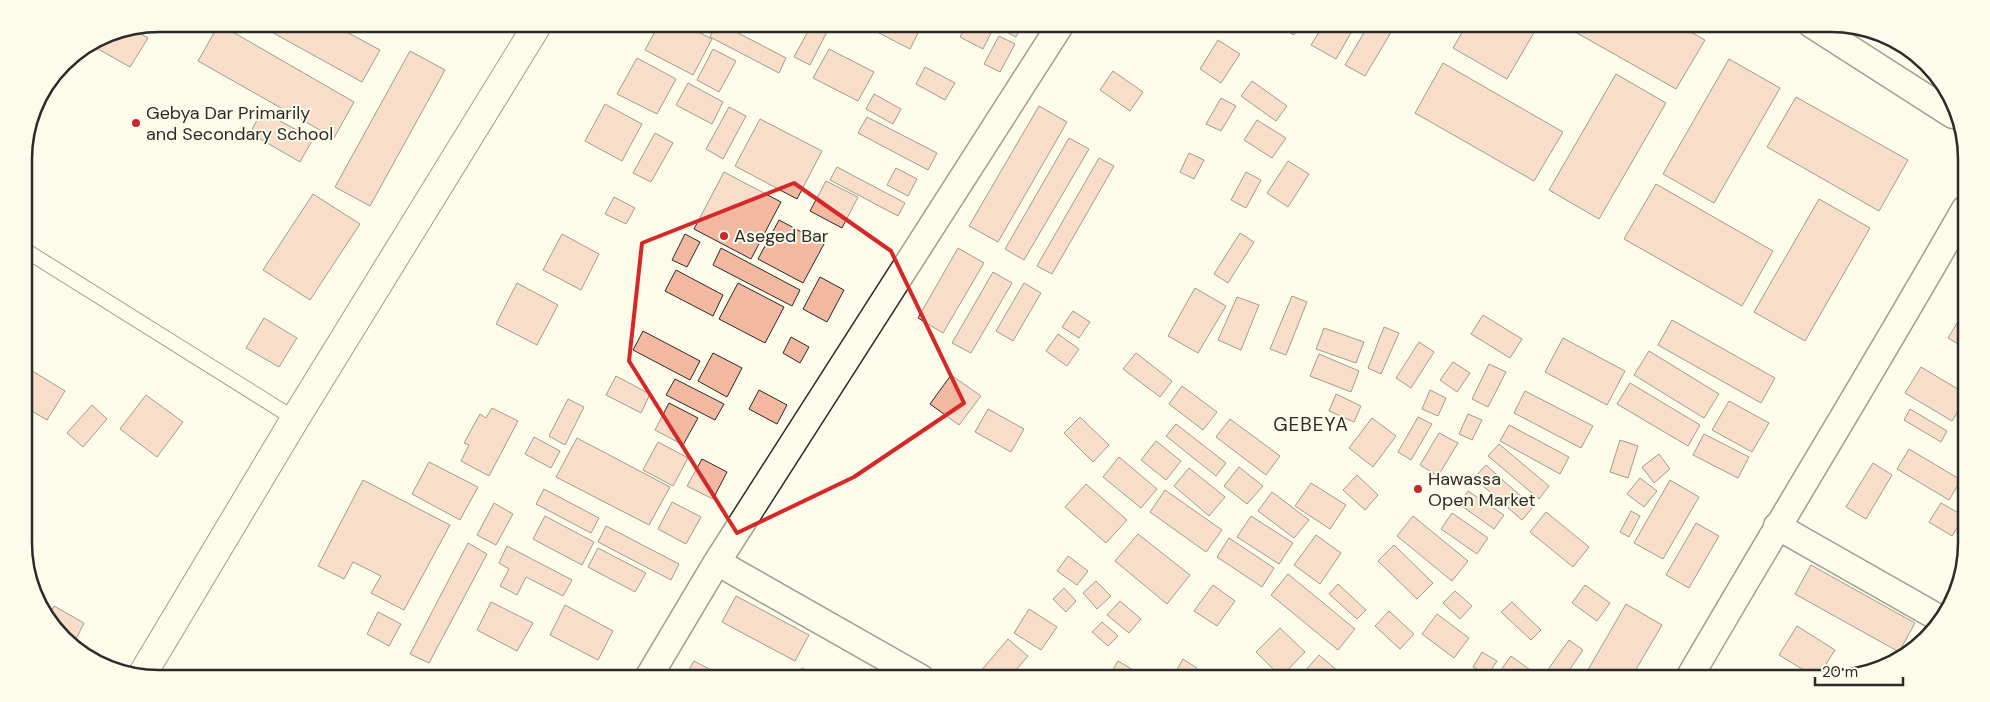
<svg xmlns="http://www.w3.org/2000/svg" width="1990" height="702" font-family="'DM Sans',sans-serif">
  <style>
    .building { fill: #f2b8a0; stroke: #2b2b2b }
    .lines { fill: none; stroke-linecap: round; stroke-linejoin: round }
    .service-casing { stroke: #2b2b2b; stroke-width: 16 }
    .minor-casing { stroke: #2b2b2b; stroke-width: 29 }
    .secondary-casing { stroke: #2b2b2b; stroke-width: 30 }
    .service { stroke: #fdfbea; stroke-width: 14 }
    .minor { stroke: #fdfbea; stroke-width: 26 }
    .secondary { stroke: #fdfbea; stroke-width: 28 }
    .marked { fill: none; stroke: #d62828; stroke-width: 4; stroke-linejoin: round }
    .poi-dot { fill: #c62828; stroke: #fdfbea; stroke-width: 2 }
    .labels { text-anchor: middle; dominant-baseline: central; stroke-width: 4; stroke-linejoin: round; paint-order: stroke }
    .poi-label { font-size: 18px; fill: #2b2b2b; stroke: #fdfbea; text-anchor: start }
    .neighbourhood-label { font-size: 19px; letter-spacing: 1px; fill: #2b2b2b; stroke: #fdfbea }
    .rim { fill: none; stroke: #2b2b2b; stroke-width: 2.5 }
  </style>
  <rect width="100%" height="100%" fill="#fdfbea"/>
  <path class="building" d="M219,24L354,102L334,138L198,61Z
    M257,24H332L380,50L362,82Z
    M659,24H683L712,39L693,75L645,50Z
    M716,24H721L786,58L779,73L710,37Z
    M742,24H765L760,33Z
    M812,24H831L810,65L794,57Z
    M882,24H901L918,33L910,49L877,32Z
    M967,24H978L992,31L983,49L960,37Z
    M991,24H1023L1016,37Z
    M1275,24H1301L1294,35Z
    M1324,24H1356L1336,59L1311,45Z
    M1369,24H1396L1365,76L1345,65Z
    M1467,24H1539L1507,79L1453,48Z
    M1561,24H1676L1705,40L1676,89Z
    M132,29L148,38L130,67L91,45L108,34Z
    M999,36L1015,44L1000,72L984,64Z
    M1218,40L1240,54L1221,83L1200,69Z
    M713,49L736,61L719,92L697,80Z
    M829,49L874,72L858,101L813,78Z
    M410,51L445,70L370,206L335,187Z
    M637,58L676,79L657,114L617,94Z
    M1729,59L1780,88L1714,203L1663,174Z
    M1443,63L1563,132L1534,181L1415,113Z
    M925,67L955,83L945,100L916,84Z
    M1113,71L1143,92L1130,111L1100,90Z
    M1616,74L1666,103L1599,219L1549,190Z
    M1252,81L1287,106L1276,121L1241,96Z
    M688,83L723,102L712,124L676,105Z
    M874,94L901,109L893,124L866,109Z
    M1796,97L1908,160L1879,211L1767,147Z
    M1221,98L1236,106L1221,131L1206,124Z
    M605,104L642,124L622,161L585,141Z
    M1039,106L1067,122L998,242L969,226Z
    M729,107L746,116L723,159L706,149Z
    M262,111L313,139L300,162L250,133Z
    M867,117L937,153L928,170L858,133Z
    M760,119L822,151L797,199L735,166Z
    M1257,120L1286,138L1272,158L1244,140Z
    M655,133L673,143L651,182L633,173Z
    M1069,138L1089,149L1024,260L1005,249Z
    M1189,153L1204,160L1194,179L1180,172Z
    M1099,158L1114,166L1052,274L1037,266Z
    M1288,161L1309,174L1288,207L1267,193Z
    M837,167L905,203L898,216L830,180Z
    M896,168L917,179L908,196L887,185Z
    M724,172L781,202L751,259L694,229Z
    M1246,172L1261,180L1246,208L1231,200Z
    M826,181L858,197L842,228L810,211Z
    M1656,184L1773,251L1742,306L1624,239Z
    M313,194L360,224L310,300L263,270Z
    M614,197L635,208L626,224L605,214Z
    M1819,199L1870,228L1805,341L1754,312Z
    M779,220L824,244L803,283L758,259Z
    M1240,233L1254,242L1228,283L1214,274Z
    M562,234L599,254L581,290L543,270Z
    M685,234L700,242L687,267L672,260Z
    M721,248L800,290L792,306L713,265Z
    M958,248L984,263L943,333L918,318Z
    M676,270L723,295L713,316L665,291Z
    M993,272L1012,283L971,353L952,343Z
    M820,277L844,290L827,322L803,309Z
    M517,283L558,305L537,345L496,324Z
    M738,283L784,307L765,343L719,319Z
    M1024,283L1041,293L1013,341L996,331Z
    M1195,288L1226,306L1198,353L1168,336Z
    M1292,296L1307,302L1286,355L1270,349Z
    M1237,297L1259,305L1241,350L1218,340Z
    M1073,311L1090,322L1079,338L1062,327Z
    M1483,315L1522,339L1510,358L1471,334Z
    M264,318L297,338L279,367L246,348Z
    M1672,320L1775,378L1761,403L1658,345Z
    M1959,320L1966,324V349L1948,338Z
    M1384,327L1399,333L1381,374L1368,368Z
    M1324,328L1364,342L1356,363L1316,349Z
    M643,331L700,361L690,380L633,350Z
    M1058,334L1079,349L1067,366L1046,351Z
    M791,337L809,347L800,363L783,353Z
    M1563,338L1625,371L1607,405L1545,372Z
    M1419,342L1434,352L1411,388L1396,378Z
    M1649,351L1719,394L1704,418L1634,375Z
    M713,353L742,368L727,397L698,381Z
    M1136,353L1172,381L1160,397L1123,369Z
    M1319,354L1359,371L1351,392L1310,376Z
    M1453,362L1470,373L1457,392L1440,380Z
    M1489,364L1506,372L1488,407L1472,399Z
    M26,367L65,391L47,420L25,407Z
    M1921,367L1966,394V398L1952,421L1905,393Z
    M951,375L981,396L959,425L930,404Z
    M616,376L650,394L641,413L606,395Z
    M675,379L724,404L715,420L666,395Z
    M1630,383L1700,425L1688,446L1617,404Z
    M1182,386L1217,412L1203,430L1169,404Z
    M759,390L787,405L777,424L749,409Z
    M1430,390L1446,398L1438,416L1422,409Z
    M1525,391L1593,426L1581,448L1514,413Z
    M1336,394L1361,406L1354,422L1329,411Z
    M146,395L183,422L157,457L120,429Z
    M568,399L584,407L565,445L549,436Z
    M1729,401L1769,423L1752,452L1712,430Z
    M669,403L698,418L683,445L655,430Z
    M92,405L107,419L83,447L67,433Z
    M492,408L518,421L489,476L461,461L469,445L464,443L480,414L486,418Z
    M988,409L1024,429L1011,452L975,432Z
    M1910,409L1947,431L1941,442L1904,420Z
    M1468,414L1482,420L1472,440L1459,434Z
    M1080,417L1109,445L1093,462L1064,433Z
    M1418,417L1432,424L1411,460L1398,452Z
    M1372,418L1396,436L1373,467L1349,448Z
    M1230,419L1280,456L1266,475L1216,437Z
    M1176,424L1226,463L1216,476L1166,436Z
    M1509,425L1569,457L1560,474L1500,441Z
    M1439,433L1458,443L1438,476L1420,465Z
    M1704,434L1749,457L1738,478L1693,455Z
    M534,437L560,451L551,468L525,454Z
    M577,438L670,487L649,525L556,477Z
    M1620,440L1638,446L1628,478L1610,472Z
    M1156,441L1181,461L1166,480L1141,460Z
    M658,442L688,458L673,486L643,470Z
    M1499,444L1549,486L1539,499L1488,456Z
    M1909,449L1961,480L1949,500L1897,469Z
    M1659,454L1670,469L1654,483L1642,467Z
    M1119,457L1157,489L1141,508L1103,477Z
    M702,459L727,472L713,499L687,486Z
    M429,462L478,487L460,520L412,494Z
    M1873,463L1892,475L1866,519L1846,507Z
    M1486,465L1533,507L1522,520L1474,478Z
    M1239,467L1263,486L1247,504L1224,486Z
    M1189,468L1225,497L1209,516L1174,486Z
    M1357,475L1378,495L1365,510L1343,490Z
    M1640,478L1657,491L1644,507L1627,494Z
    M363,480L450,525L404,610L371,593L381,576L353,562L344,579L318,566Z
    M1670,480L1699,497L1663,559L1634,543Z
    M1311,483L1346,505L1330,529L1295,506Z
    M1086,484L1127,520L1106,543L1065,507Z
    M544,489L599,518L591,533L536,504Z
    M1165,490L1222,530L1206,552L1150,512Z
    M1468,491L1504,515L1494,529L1459,504Z
    M1272,492L1309,520L1294,538L1258,511Z
    M672,502L701,517L686,544L658,529Z
    M494,503L513,514L496,545L477,535Z
    M1941,503L1964,516L1952,536L1929,522Z
    M1631,511L1640,516L1629,537L1620,532Z
    M1546,512L1589,547L1573,567L1530,532Z
    M1452,513L1488,538L1477,554L1441,529Z
    M545,516L594,542L582,565L533,539Z
    M1251,516L1293,543L1279,564L1237,537Z
    M1413,516L1468,561L1452,581L1397,536Z
    M1696,523L1719,536L1689,588L1666,575Z
    M606,526L679,564L671,580L598,542Z
    M1138,534L1190,575L1167,604L1115,561Z
    M1316,535L1341,553L1320,584L1294,565Z
    M1229,538L1274,568L1262,587L1217,557Z
    M468,543L487,554L429,663L410,654Z
    M1394,545L1433,583L1417,599L1378,561Z
    M507,546L572,580L563,596L526,577L517,595L500,586L509,569L499,563Z
    M598,548L646,573L635,592L588,567Z
    M1068,556L1088,571L1077,585L1057,571Z
    M1811,565L1915,623L1899,652L1795,594Z
    M1288,574L1355,629L1338,650L1271,595Z
    M1096,581L1111,596L1097,609L1083,593Z
    M1338,584L1366,610L1357,619L1329,594Z
    M1213,585L1235,601L1217,626L1194,611Z
    M1585,585L1610,603L1597,621L1572,603Z
    M1064,588L1076,601L1066,612L1053,599Z
    M1455,591L1472,606L1460,619L1443,603Z
    M736,596L809,635L795,661L722,622Z
    M1120,601L1141,619L1129,633L1107,615Z
    M491,602L533,623L517,651L477,630Z
    M1512,602L1541,630L1531,640L1501,612Z
    M1626,604L1662,625L1631,678H1590L1585,675Z
    M565,605L613,631L598,660L550,635Z
    M54,606L84,623L74,643L57,632L49,615Z
    M1029,609L1057,627L1041,650L1014,633Z
    M1389,611L1414,634L1400,649L1375,626Z
    M378,612L401,624L389,646L367,634Z
    M1437,614L1469,638L1454,658L1422,634Z
    M1102,622L1118,636L1108,646L1092,632Z
    M1797,626L1835,650L1817,678L1779,655Z
    M1280,628L1305,652L1281,677L1256,652Z
    M1921,631L1925,634L1913,650L1908,652Z
    M1008,639L1028,656L1009,678H987L980,672Z
    M1569,640L1583,650L1564,678H1542Z
    M1482,652L1497,661L1488,675L1473,667Z
    M1319,655L1346,678H1299Z
    M1511,656L1533,672L1529,678H1495Z
    M1183,659L1197,668L1191,678H1172Z
    M694,661L713,671L709,678H684Z
    M1118,661L1140,674L1138,678H1108Z
    M802,668L822,678H797Z
    M872,672L880,678H866Z
    M1078,672L1091,678H1075Z"/>
  <g class="lines">
    <g class="service-casing">
      <path id="service" d="M25,250L295,419"/>
    </g>
    <g class="minor-casing">
      <path id="minor" d="M1811,24L1953,115
        M1777,526L1937,617
        M717,562L921,678
        M648,678L717,562L1061,24
        M1689,678C1780,521 1875,367 1965,209"/>
    </g>
    <g class="secondary-casing">
      <path id="secondary" d="M142,675L295,419L538,24"/>
    </g>
    <use href="#service" class="service"/>
    <use href="#minor" class="minor"/>
    <use href="#secondary" class="secondary"/>
  </g>
  <path d="M0 0H1990V702H0ZM794,183L891,251L964,403L854,477L737,533L629,361L642,243Z" fill="#fdfbea" fill-opacity=".55" fill-rule="evenodd"/>
  <path class="marked" d="M794,183L891,251L964,403L854,477L737,533L629,361L642,243Z"/>
  <g class="poi-dot">
    <circle cx="136" cy="123" r="5"/>
    <circle cx="724" cy="236" r="5"/>
    <circle cx="1418" cy="489" r="5"/>
  </g>
  <g class="labels">
    <g class="poi-label">
      <text x="146" y="113">Gebya Dar Primarily<tspan x="146" dy="21">and Secondary School</tspan></text>
      <text x="734" y="236">Aseged Bar</text>
      <text x="1428" y="479">Hawassa<tspan x="1428" dy="21">Open Market</tspan></text>
    </g>
    <g class="neighbourhood-label">
      <text x="1311" y="424">GEBEYA</text>
    </g>
  </g>
  <path d="M0 0H1990V702H0ZM159 32H1831A127 127 0 0 1 1958 159V543A127 127 0 0 1 1831 670H159A127 127 0 0 1 32 543V159A127 127 0 0 1 159 32Z" fill="#fdfbea" fill-rule="evenodd"/>
  <path class="rim" d="M159 32H1831A127 127 0 0 1 1958 159V543A127 127 0 0 1 1831 670H159A127 127 0 0 1 32 543V159A127 127 0 0 1 159 32Z"/>
  <path d="M1815 677v8h88v-8" fill="none" stroke="#2b2b2b" stroke-width="2.5"/>
  <text x="1822" y="677" font-size="15" fill="#2b2b2b" stroke="#fdfbea" stroke-width="4" paint-order="stroke">20 m</text>
</svg>
